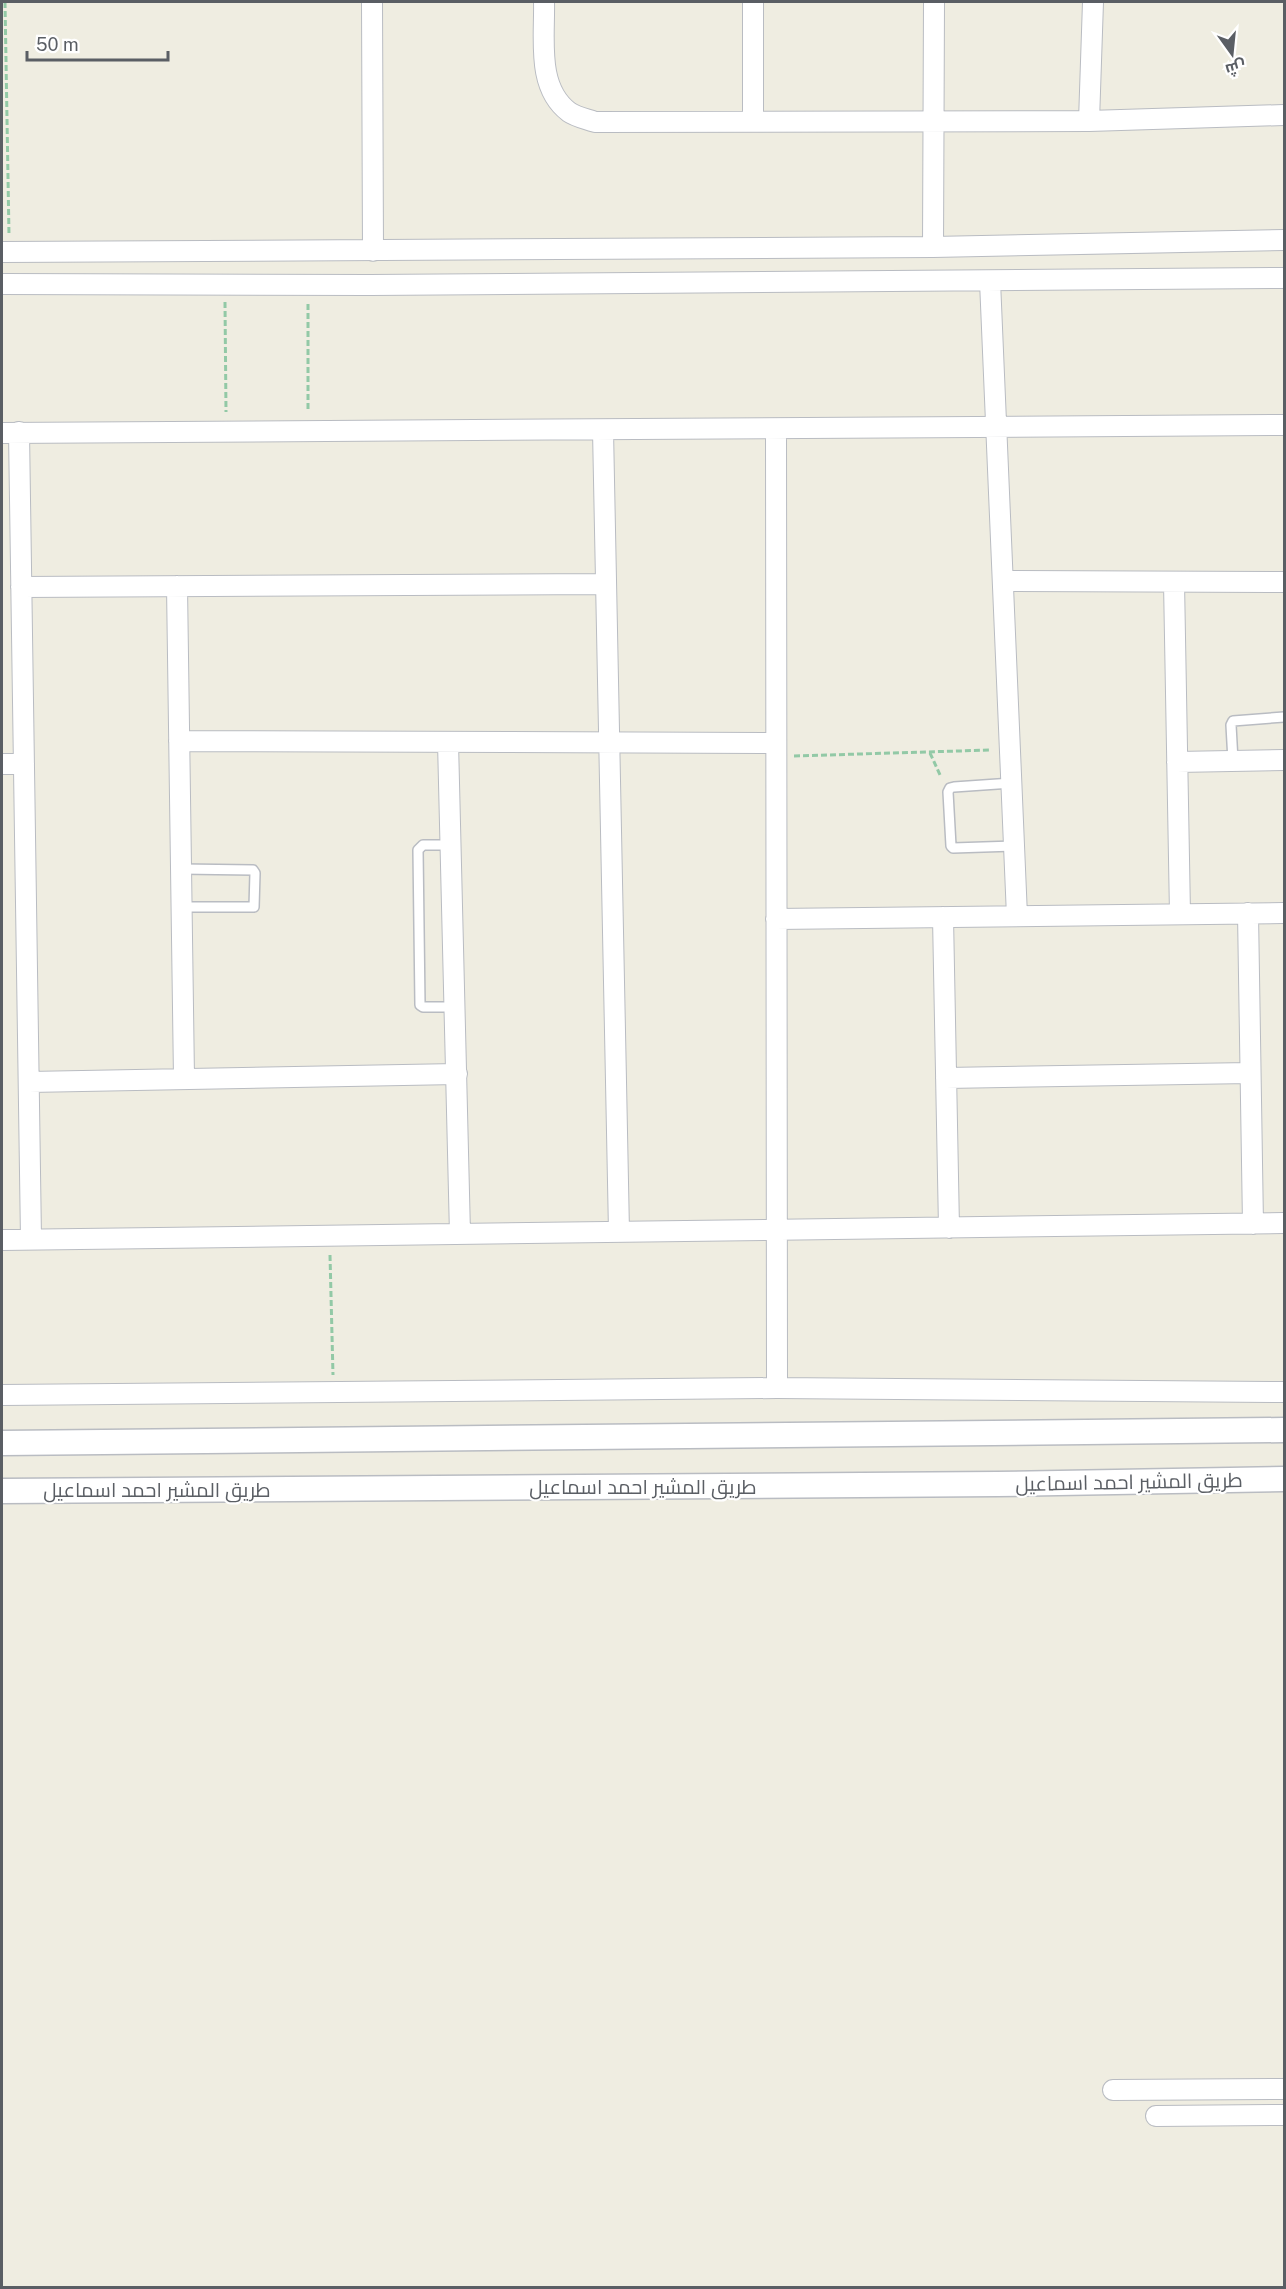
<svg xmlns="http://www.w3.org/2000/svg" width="1286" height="2289" font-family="'Public Sans',Cairo,sans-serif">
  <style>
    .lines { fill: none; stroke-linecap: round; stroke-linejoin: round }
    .service-casing { stroke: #b9bcc2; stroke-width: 12 }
    .minor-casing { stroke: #b9bcc2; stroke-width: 22 }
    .tertiary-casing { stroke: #b9bcc2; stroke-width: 27 }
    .path { stroke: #92c9a6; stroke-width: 3; stroke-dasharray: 6 3; stroke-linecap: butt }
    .service { stroke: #fff; stroke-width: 9 }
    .minor { stroke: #fff; stroke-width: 20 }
    .tertiary { stroke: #fff; stroke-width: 24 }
    .labels { text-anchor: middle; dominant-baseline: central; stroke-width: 4.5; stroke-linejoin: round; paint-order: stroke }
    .street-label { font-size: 20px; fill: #5a5e64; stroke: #fff }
  </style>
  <rect width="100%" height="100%" fill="#efede1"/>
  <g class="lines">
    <g class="service-casing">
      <path id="service" d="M1233,761L1231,725L1233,721L1284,717
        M1012,783L954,787L950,788L948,792L951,846L953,848L1014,846
        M451,845H423L418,850L420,1005L423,1007H455
        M181,869L253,870L255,873L254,907H182"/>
    </g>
    <g class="minor-casing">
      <path id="minor" d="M372,2L373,251
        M544,2C545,38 536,87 569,112C576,117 587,119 595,122L1089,121L1284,115
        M1089,121L1093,2
        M753,122V2
        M933,247L934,2
        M2,252L933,247L1284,240
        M990,281L1017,916
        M2,284L370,285L1284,278
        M776,429L777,1388
        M603,430L619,1232
        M19,432L31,1239
        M2,433L1284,425
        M1004,581L1284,582
        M1174,582L1180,914
        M177,586L184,1078
        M21,587L606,584
        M179,741L776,743
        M448,742L460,1234
        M1177,762L1284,760
        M2,764H24
        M1248,913L1253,1224
        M943,917L949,1228
        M776,919L1284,913
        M946,1078L1250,1073
        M29,1082L457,1074
        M2,1240L1284,1223
        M2,1395L777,1388L1284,1392
        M1113,2090L1284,2089
        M1156,2116L1284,2115"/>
    </g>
    <g class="tertiary-casing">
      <path id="tertiary" d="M2,1443L1284,1430
        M2,1491L997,1484L1284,1479"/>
    </g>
    <path class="path" d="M5,2L9,235
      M225,302L226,412
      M308,304V412
      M930,753L941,777
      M794,756L991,750
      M330,1255L333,1375"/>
    <use href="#service" class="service"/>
    <use href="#minor" class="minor"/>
    <use href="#tertiary" class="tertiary"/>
  </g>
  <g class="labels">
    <g class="street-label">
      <text transform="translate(1129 1482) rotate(-1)">طريق المشير احمد اسماعيل</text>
      <text x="643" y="1487">طريق المشير احمد اسماعيل</text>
      <text x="157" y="1490">طريق المشير احمد اسماعيل</text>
    </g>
  </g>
  <rect width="1286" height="2289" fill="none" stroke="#5a5e64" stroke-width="6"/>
  <g transform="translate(1232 54) rotate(165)" stroke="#ffffff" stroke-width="4.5" paint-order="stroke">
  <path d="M0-4.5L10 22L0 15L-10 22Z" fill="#5a5e64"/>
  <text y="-9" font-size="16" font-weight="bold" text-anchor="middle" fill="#5a5e64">ش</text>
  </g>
  <path d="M27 51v9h141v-9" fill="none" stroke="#5a5e64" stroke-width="3"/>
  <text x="36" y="51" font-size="18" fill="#5a5e64" stroke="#ffffff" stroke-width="4.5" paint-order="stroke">50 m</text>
</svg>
